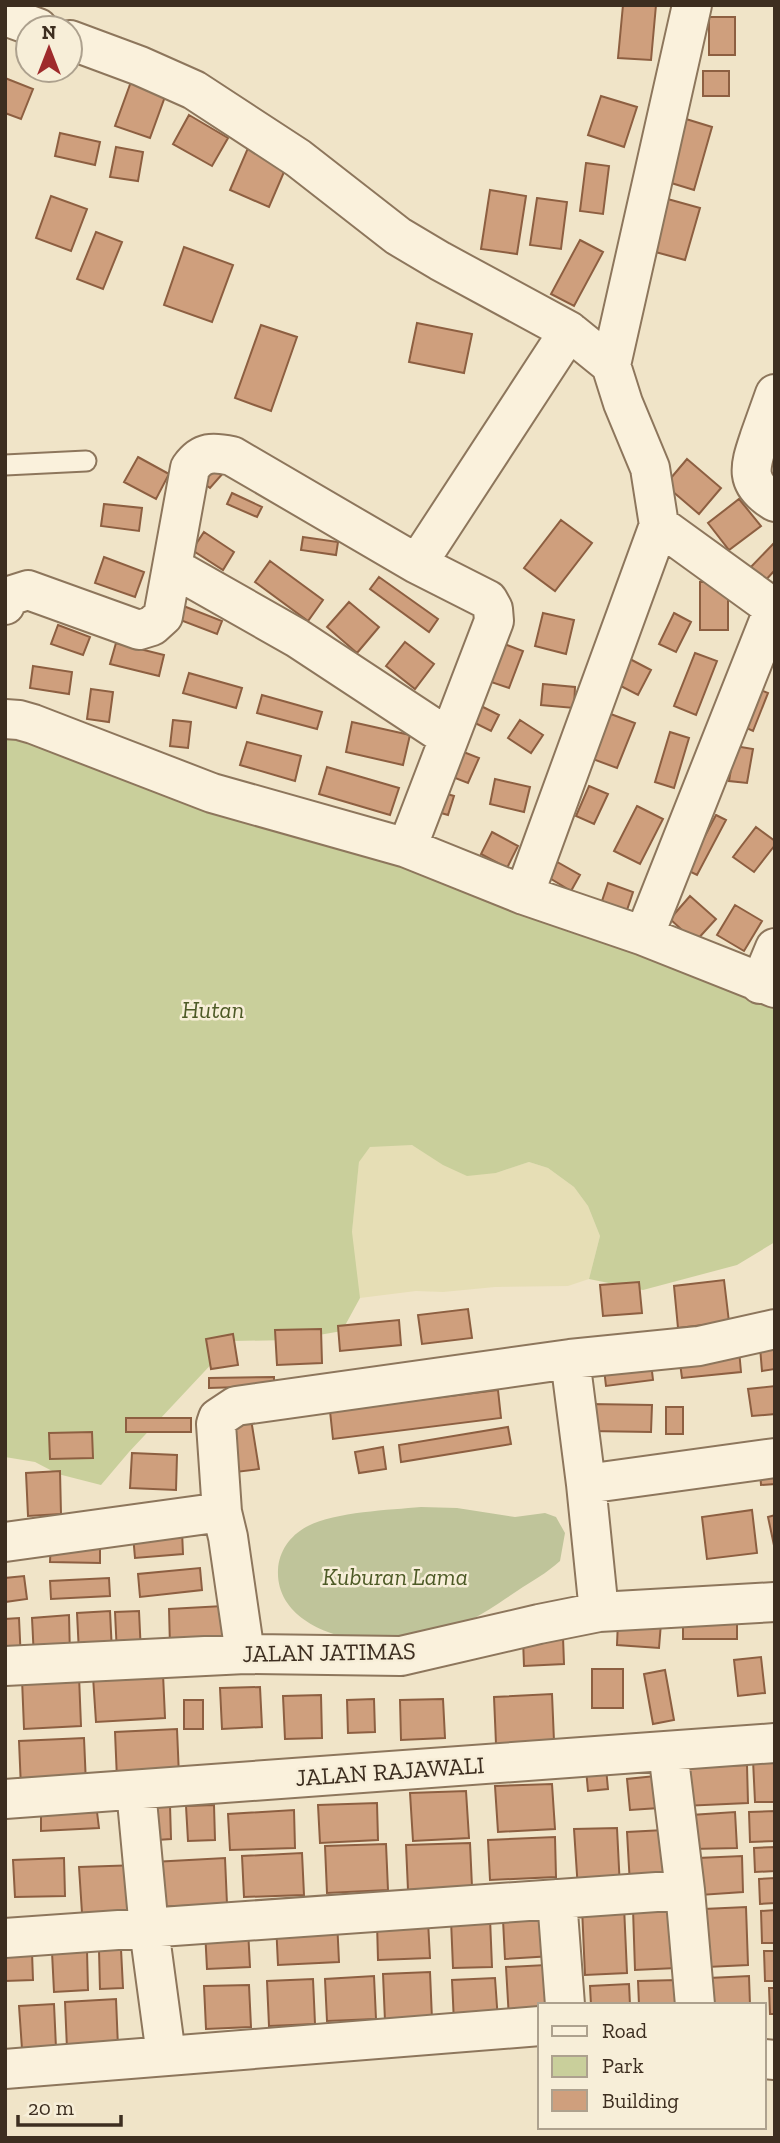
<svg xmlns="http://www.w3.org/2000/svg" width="780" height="2143" font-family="'Zilla Slab',serif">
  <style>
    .farmland { fill: #e6deb5 }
    .green { fill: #c9cf9b }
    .cemetery { fill: #bfc49a }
    .building { fill: #cf9f7d; stroke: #8d5f41; stroke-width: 2 }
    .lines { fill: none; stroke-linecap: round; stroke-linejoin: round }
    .service-casing { stroke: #8d765c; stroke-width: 23 }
    .minor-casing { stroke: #8d765c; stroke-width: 42 }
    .service { stroke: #faf1dc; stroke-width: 19 }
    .minor { stroke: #faf1dc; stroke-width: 38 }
    .labels { text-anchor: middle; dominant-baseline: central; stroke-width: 5; stroke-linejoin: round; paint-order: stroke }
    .park-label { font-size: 24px; font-style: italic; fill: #4d5a26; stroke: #f7eed8 }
    .street-label { font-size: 24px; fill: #3d2e20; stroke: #f7eed8 }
  </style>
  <rect width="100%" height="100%" fill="#f0e4c8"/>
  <path class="farmland" d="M390,1142L412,1145L496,1173L529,1162L548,1168L574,1187L588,1206L600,1236L589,1279L568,1286L495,1287L443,1292L416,1291L360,1298L352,1287V1232L359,1161L370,1147Z"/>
  <path class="green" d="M5,719L775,989V1242L737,1265L643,1290L589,1279L600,1236L588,1206L574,1187L548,1168L529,1162L496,1173L467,1176L443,1165L412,1145L370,1147L359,1162L352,1232L360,1298L342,1331L290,1340L233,1341L129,1452L101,1485L58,1474L35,1462L5,1457Z"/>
  <path class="cemetery" d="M421,1507L457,1508L515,1517L545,1513L556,1517L565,1533L560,1561C547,1573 532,1581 517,1591C486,1612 455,1633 417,1639C408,1640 399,1639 390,1639C380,1639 368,1640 358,1639C321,1635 276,1613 278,1570C279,1551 290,1536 306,1527C333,1512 389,1510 421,1507Z"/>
  <path class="building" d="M623,5H656L651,60L618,58Z
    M709,17H735V55H709Z
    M703,71H729V96H703Z
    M5,78L33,89L21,119L5,113Z
    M132,79L167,91L150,138L115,126Z
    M601,96L637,107L624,147L588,135Z
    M189,115L228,138L212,166L173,144Z
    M686,119L712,127L694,190L668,182Z
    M60,133L100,142L95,165L55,156Z
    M116,147L143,152L138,181L110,177Z
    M248,148L287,165L269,207L230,190Z
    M586,163L609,166L603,214L580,211Z
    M490,190L526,196L517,254L481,249Z
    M51,196L87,209L71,251L36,238Z
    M537,198L567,202L561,249L530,245Z
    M664,198L700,208L685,260L648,250Z
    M96,232L122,242L103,289L77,279Z
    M580,240L603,252L574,306L551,294Z
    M184,247L233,265L212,322L164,305Z
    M417,323L472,334L464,373L409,362Z
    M261,325L297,337L271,411L235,398Z
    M138,457L169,474L156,499L124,482Z
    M687,459L721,488L699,514L665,485Z
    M213,463L224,472L210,488L199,480Z
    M232,493L262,507L257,517L227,504Z
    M739,499L761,526L729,550L708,523Z
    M104,504L142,508L139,531L101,526Z
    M561,520L592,543L555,591L524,568Z
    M204,532L234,552L223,570L192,550Z
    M303,537L338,542L336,555L301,550Z
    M775,542V570L763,583L748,570Z
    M104,557L144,572L135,597L95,583Z
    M270,561L323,600L308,621L255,582Z
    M379,577L438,619L429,632L370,589Z
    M700,582H728V630H700Z
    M349,602L379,627L357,653L327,627Z
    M181,605L222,621L217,634L175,618Z
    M543,613L574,620L566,654L535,646Z
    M674,613L691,622L676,652L659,644Z
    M58,625L90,637L83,655L51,644Z
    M405,642L434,664L415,689L386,666Z
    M499,642L523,651L509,688L485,680Z
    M116,643L164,655L159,676L110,664Z
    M695,653L717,661L696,715L674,706Z
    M628,658L651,670L638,695L615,683Z
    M33,666L72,672L69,694L30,688Z
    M189,673L242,688L236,708L183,693Z
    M543,684L575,687L574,708L541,705Z
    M756,688L768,693L753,731L742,726Z
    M91,689L113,692L109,722L87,719Z
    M262,695L322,712L317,729L257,713Z
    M481,706L499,715L491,731L473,722Z
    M608,713L635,723L617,768L590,758Z
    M173,720L191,722L188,748L170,746Z
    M520,720L543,735L531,753L508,738Z
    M352,722L410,735L403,765L346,752Z
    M670,732L689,738L674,788L655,782Z
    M247,742L301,756L295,781L240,765Z
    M735,746L753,749L747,783L729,781Z
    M461,751L479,758L468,783L450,776Z
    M327,767L399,788L390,815L319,794Z
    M495,779L530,787L524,812L490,804Z
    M589,786L608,794L594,824L576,816Z
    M433,790L454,796L448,815L427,809Z
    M637,806L663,819L640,864L614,851Z
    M716,815L726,820L697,875L687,870Z
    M756,827L775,841V845L754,872L733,857Z
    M492,832L518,846L507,868L481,854Z
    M552,859L580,875L571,891L543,874Z
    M608,883L633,892L626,913L601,904Z
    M690,896L716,919L695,942L670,919Z
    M735,905L762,921L744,951L717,935Z
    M724,1280L729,1322L678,1328L674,1286Z
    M639,1282L642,1313L603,1316L600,1285Z
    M468,1309L472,1338L422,1344L418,1315Z
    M399,1320L401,1345L340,1351L338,1326Z
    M321,1329L322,1363L277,1365L275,1330Z
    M233,1334L238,1365L211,1369L206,1339Z
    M775,1345V1369L762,1371L760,1347Z
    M739,1350L741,1372L682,1378L679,1356Z
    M651,1363L653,1380L606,1386L604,1369Z
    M274,1377V1386L209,1388V1378Z
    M775,1386V1414L752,1416L748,1389Z
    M498,1390L501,1418L333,1439L330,1411Z
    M590,1404L652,1405L651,1432L589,1431Z
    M666,1407H683V1434H666Z
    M126,1418H191V1432H126Z
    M251,1419L259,1469L236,1472L229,1422Z
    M508,1427L511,1444L401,1462L399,1445Z
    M92,1432L93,1458L50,1459L49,1433Z
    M383,1447L386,1469L359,1473L355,1452Z
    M132,1453L177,1455L176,1490L130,1488Z
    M775,1469V1484L761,1485L760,1470Z
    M60,1471L61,1514L28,1516L26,1473Z
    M752,1510L757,1553L707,1559L702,1517Z
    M775,1515V1550L768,1517Z
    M182,1531L183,1554L135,1558L133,1535Z
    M51,1541L100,1542V1563L50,1562Z
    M200,1568L202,1590L140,1597L138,1574Z
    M24,1576L27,1599L5,1602V1578Z
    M109,1578L110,1596L51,1599L50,1581Z
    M223,1606L225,1644L170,1646L169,1609Z
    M110,1611L112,1652L79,1653L77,1613Z
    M139,1611L141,1653L117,1654L115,1612Z
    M69,1615L70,1656L34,1658L32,1618Z
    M19,1618L21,1661H5V1619Z
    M618,1620L661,1623L659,1648L617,1645Z
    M683,1620H737V1639H683Z
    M563,1637L564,1664L524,1666L523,1639Z
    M761,1657L765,1693L738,1696L734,1660Z
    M592,1669H623V1708H592Z
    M665,1670L674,1720L653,1724L644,1674Z
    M163,1674L165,1718L96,1722L93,1677Z
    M79,1676L81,1726L24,1729L22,1679Z
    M260,1687L262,1727L222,1729L220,1688Z
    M552,1694L554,1741L496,1744L494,1697Z
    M321,1695L322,1738L285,1739L283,1696Z
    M374,1699L375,1732L348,1733L347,1700Z
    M443,1699L445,1738L401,1740L400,1700Z
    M184,1700H203V1729H184Z
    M177,1729L179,1776L117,1779L115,1732Z
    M84,1738L86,1784L21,1788L19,1741Z
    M775,1759V1802H755L753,1760Z
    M747,1765L748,1803L683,1806L682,1768Z
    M606,1768L608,1789L588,1791L586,1769Z
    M655,1776L659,1808L630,1810L627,1779Z
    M552,1784L555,1829L498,1832L495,1786Z
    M466,1791L469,1838L413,1841L410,1793Z
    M377,1803L378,1840L320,1843L318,1805Z
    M170,1805L171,1839L157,1840L156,1806Z
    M214,1805L215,1840L188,1841L186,1806Z
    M294,1810L295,1848L230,1850L228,1814Z
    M775,1811V1841L750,1842L749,1812Z
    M97,1812L99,1828L41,1831V1815Z
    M735,1812L737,1848L692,1849L691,1815Z
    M617,1828L620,1888L578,1890L574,1829Z
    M664,1830L667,1883L630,1885L627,1832Z
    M555,1837L556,1877L490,1880L488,1840Z
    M470,1843L472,1887L408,1890L406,1845Z
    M386,1844L388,1890L327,1893L325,1846Z
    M775,1847V1871L755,1872L754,1848Z
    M302,1853L304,1895L244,1897L242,1856Z
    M742,1856L743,1892L700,1895L698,1858Z
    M64,1858L65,1896L15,1897L13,1860Z
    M225,1858L227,1904L155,1907L153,1862Z
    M139,1865L141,1910L82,1913L79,1867Z
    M775,1878V1903L760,1904L759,1879Z
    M624,1906L627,1973L585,1975L582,1908Z
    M673,1907L676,1968L635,1970L633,1909Z
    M746,1907L748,1965L707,1967L704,1909Z
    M775,1910V1943H762L761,1911Z
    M550,1917L552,1956L505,1959L503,1920Z
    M490,1918L492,1967L453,1968L451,1920Z
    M337,1920L339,1962L278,1965L276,1923Z
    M428,1921L430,1958L378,1960L377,1923Z
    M248,1929L250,1967L207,1969L205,1930Z
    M121,1949L123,1988L100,1989L99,1950Z
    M87,1950L88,1990L54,1992L52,1952Z
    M764,1951H775V1981H765Z
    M32,1952L33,1980L5,1981V1953Z
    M546,1965L548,2005H540V2017L509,2019L506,1967Z
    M430,1972L432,2019L385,2021L383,1974Z
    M374,1976L376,2019L327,2021L325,1979Z
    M749,1976L750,2005H710L709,1978Z
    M495,1978L498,2021L454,2023L452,1980Z
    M313,1979L315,2024L269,2026L267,1981Z
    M677,1980L678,2005H639L638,1981Z
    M629,1984L630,2005H591L590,1986Z
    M249,1985L251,2027L206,2029L204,1986Z
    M769,1988H775V2014H770Z
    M116,1999L118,2047L67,2049L65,2002Z
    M54,2004L56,2048L22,2049L19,2006Z"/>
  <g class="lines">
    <g class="service-casing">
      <path id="service" d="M5,465L86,461"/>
    </g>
    <g class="minor-casing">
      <path id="minor" d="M692,5L611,365L623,403L650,468L659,525L775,609
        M5,16L38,28
        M70,40L140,66L194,90L298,158L398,236L440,261L569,331L611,365
        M775,394C770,408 765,422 760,436C750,466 743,483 775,502
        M417,564L569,331
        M172,567L297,638L449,738
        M5,605L9,596L28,590L139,630L152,626L163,616L190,468C202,451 213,452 232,456L417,564L488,600L493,609L494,621L407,848
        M5,719L19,720L33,724L212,793L407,848L524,895L644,936L775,988
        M524,895L659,525
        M644,936L774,608
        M760,984L775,948
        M570,1359L586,1484L599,1612
        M586,1484L775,1458
        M5,1542L222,1512
        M245,1654L228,1537L222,1512L216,1424L218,1418L236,1406L570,1359L699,1346L775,1329
        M5,1666L245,1654L401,1656L539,1624L599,1612L775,1602
        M668,1751L685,1890L695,2005
        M136,1790L149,1929L166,2055
        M5,1799L775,1743
        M557,1899L565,2005
        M5,1938L685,1890
        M764,2059L775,2060
        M5,2069L540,2026"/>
    </g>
    <use href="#service" class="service"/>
    <use href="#minor" class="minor"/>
  </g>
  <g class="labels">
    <g class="park-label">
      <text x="213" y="1009">Hutan</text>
      <text x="395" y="1576">Kuburan Lama</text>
    </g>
    <g class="street-label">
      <text transform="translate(329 1652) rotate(-1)">JALAN JATIMAS</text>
      <text transform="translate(390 1771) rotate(-4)">JALAN RAJAWALI</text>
    </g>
  </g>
  <rect width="780" height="2143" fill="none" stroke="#3d2e20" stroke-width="14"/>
  <rect x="538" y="2003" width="228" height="126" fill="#f7eed8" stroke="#ada18e" stroke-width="2"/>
  <rect x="552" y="2026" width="35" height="10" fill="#faf1dc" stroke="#ada18e" stroke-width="2"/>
  <text x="602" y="2038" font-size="21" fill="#3d2e20">Road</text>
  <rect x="552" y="2056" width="35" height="21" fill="#c9cf9b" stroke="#ada18e" stroke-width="2"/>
  <text x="602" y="2073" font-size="21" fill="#3d2e20">Park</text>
  <rect x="552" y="2090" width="35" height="21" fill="#cf9f7d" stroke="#ada18e" stroke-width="2"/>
  <text x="602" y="2108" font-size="21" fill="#3d2e20">Building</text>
  <g transform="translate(49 49)"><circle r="33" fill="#f7eed8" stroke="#ada18e" stroke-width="2"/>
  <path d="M0-5L12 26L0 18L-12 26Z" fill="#9e2a2b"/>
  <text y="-10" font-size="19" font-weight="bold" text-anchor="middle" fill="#3d2e20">N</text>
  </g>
  <path d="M18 2115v10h103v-10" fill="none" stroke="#3d2e20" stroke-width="3.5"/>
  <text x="28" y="2115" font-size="21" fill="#3d2e20" stroke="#f7eed8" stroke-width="5" paint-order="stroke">20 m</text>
</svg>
